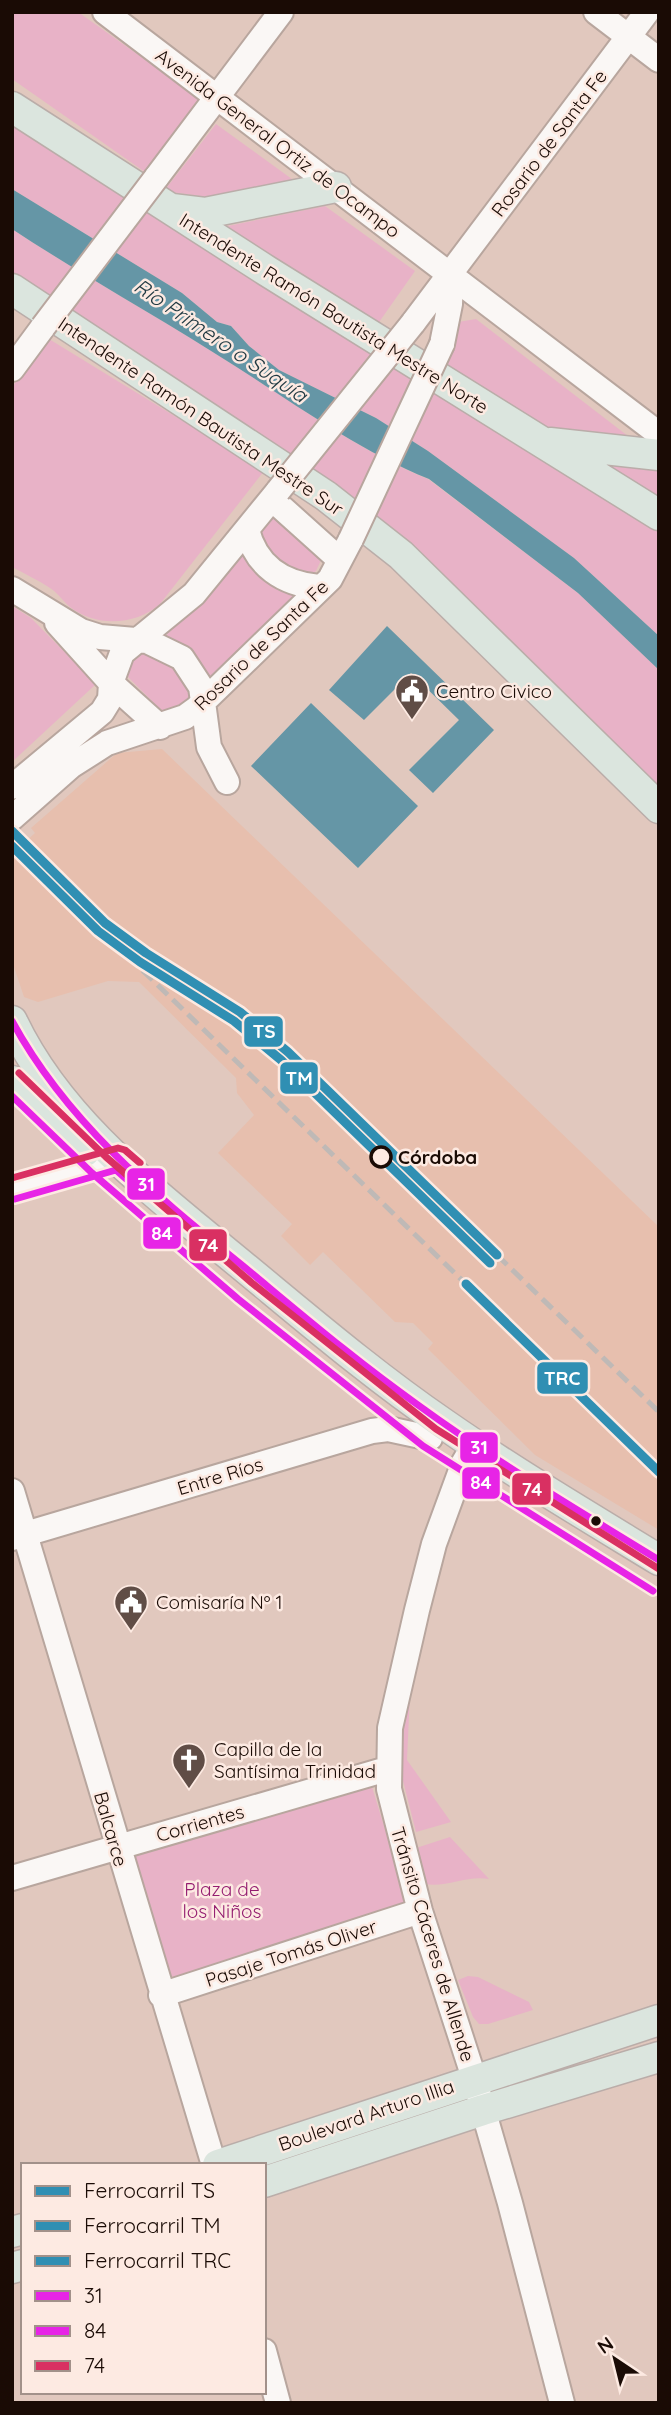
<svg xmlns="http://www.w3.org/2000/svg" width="671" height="2415" font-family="Quicksand,sans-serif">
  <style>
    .built { fill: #e7bfae }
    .green { fill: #e8b2c7 }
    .water { fill: #6596a6 }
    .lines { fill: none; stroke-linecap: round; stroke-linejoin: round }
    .minor-casing { stroke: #b8a69e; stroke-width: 28 }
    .major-casing { stroke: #baada9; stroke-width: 33 }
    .minor { stroke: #faf7f5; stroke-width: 24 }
    .major { stroke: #dbe5de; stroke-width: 30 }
    .rail { stroke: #bfb9b6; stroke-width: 5; stroke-dasharray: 14 7; stroke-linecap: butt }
    .minor-bridge-casing { stroke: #b8a69e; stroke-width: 28; stroke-linecap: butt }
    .minor-bridge { stroke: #faf7f5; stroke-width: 24 }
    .bus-1-casing { stroke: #fdeae2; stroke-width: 12 }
    .bus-2-casing { stroke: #fdeae2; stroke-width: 12 }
    .bus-3-casing { stroke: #fdeae2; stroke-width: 12 }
    .bus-1 { stroke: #e724e6; stroke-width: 7 }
    .bus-2 { stroke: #e724e6; stroke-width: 7 }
    .bus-3 { stroke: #d93062; stroke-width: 7 }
    .rail-1-casing { stroke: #fdeae2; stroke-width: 14 }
    .rail-2-casing { stroke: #fdeae2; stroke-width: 14 }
    .rail-3-casing { stroke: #fdeae2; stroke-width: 14 }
    .rail-1 { stroke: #308fb3; stroke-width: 9 }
    .rail-2 { stroke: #308fb3; stroke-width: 9 }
    .rail-3 { stroke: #308fb3; stroke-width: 9 }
    .stop-dot { fill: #fdeae2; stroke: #1a0b05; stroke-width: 3.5 }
    .bus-dot { fill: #1a0b05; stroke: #fdeae2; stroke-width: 2.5 }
    .labels { text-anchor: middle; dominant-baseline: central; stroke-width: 5; stroke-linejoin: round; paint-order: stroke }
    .street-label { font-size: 19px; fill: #1a0b05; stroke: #fdeae2 }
    .poi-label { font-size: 19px; fill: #1a0b05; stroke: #fdeae2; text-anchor: start }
    .stop-label { font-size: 19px; font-weight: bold; fill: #1a0b05; stroke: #fdeae2; text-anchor: start }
    .park-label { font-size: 19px; fill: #941c70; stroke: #fdeae2 }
    .water-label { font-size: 21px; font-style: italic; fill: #1f3841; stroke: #fdeae2 }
    .line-badge { stroke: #fdeae2; stroke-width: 2.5 }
    .badge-label { font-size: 19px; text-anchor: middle; font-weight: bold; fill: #fff }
  </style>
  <rect width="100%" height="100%" fill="#e1c8be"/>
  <path class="built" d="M162,749L659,1227V1530L535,1455L428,1349L433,1343L413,1323L395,1322L323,1252L310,1265L281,1236L292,1224L218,1153L254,1115L237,1093L236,1078L139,982L108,981L38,1002L24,997L12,961V854L35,833L31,828L117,753Z"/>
  <path class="green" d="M12,12H78L199,98L145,172L12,79Z
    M12,107L659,515V636L574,558L428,451L376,418L279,370L249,346L231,326L217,322L182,293L12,189Z
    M216,124L296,182L215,198L164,191Z
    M325,206L415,271L377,325L223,227Z
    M12,229C85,277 162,319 235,366C298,406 360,451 428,479L578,593L659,670V808L401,555L12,289Z
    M476,319L637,443L562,445L439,364L458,322Z
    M49,339L264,471L160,604C136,625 97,628 70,607C63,601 58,593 50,588C38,580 25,574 12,567V387Z
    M599,464L659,468V505Z
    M269,517H280L322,558L316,571L310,575L285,573L256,531Z
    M242,547C248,571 271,593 297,593L207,682L164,638Z
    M12,606L31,618L96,684L12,762Z
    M145,652C168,664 185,673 190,701L164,713L126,675L133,655Z
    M410,1694L407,1760L451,1822L416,1832L397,1757Z
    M372,1787L411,1914L168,1989L127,1855Z
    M450,1837L489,1879C467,1875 446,1888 425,1884L413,1849Z
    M468,1976L478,1977L529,2002L533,2010L488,2024H479L473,2017L458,1980Z"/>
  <path class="water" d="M12,189L182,293L217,322L231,326L249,346L279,370L376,418L428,451L574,558L659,636V670L578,593L429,479C360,451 298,406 235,366C162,319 85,277 12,229Z
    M387,626L494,730L433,793L409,770L459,720L411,673L364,720L329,690Z
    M311,703L418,806L358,868L251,766Z"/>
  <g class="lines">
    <g class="minor-casing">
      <path id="minor" d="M105,12L659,434
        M596,12L659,60
        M156,178L281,12
        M413,323L647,12
        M442,344L450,304L451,275
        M12,369L43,327
        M272,499L340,560
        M247,530C256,566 283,584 319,587
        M12,589L81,631L100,637L147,641L182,658L201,687L209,747L227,782
        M57,623L111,683L160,727
        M12,787L102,712L110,699L111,683L122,653L194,594L278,491
        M12,818L71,766L107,743L185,717L196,709L330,579L351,539
        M12,1189L119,1158
        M474,1445L464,1462L434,1544L417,1610L390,1728L389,1789L420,1911L474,2078L510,2203L562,2403
        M12,1491L214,2165
        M12,1538L372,1431L388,1429L430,1438
        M12,1878L387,1769
        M161,1995L420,1911
        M264,2351L278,2403"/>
    </g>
    <g class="major-casing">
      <path id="major" d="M12,107L267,271L659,515
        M172,209L205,213L336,187
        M12,289L326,496L401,555L659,808
        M550,443L659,455
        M12,1021C57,1117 147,1187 227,1253C298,1311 368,1372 444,1424C513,1472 587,1516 659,1560
        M12,1081L85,1151
        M218,2165L659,2020
        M264,2182L483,2110L659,2057
        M12,2232L23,2229
        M12,2268L23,2265"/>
    </g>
    <use href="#minor" class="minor"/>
    <use href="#major" class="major"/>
    <path class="rail" d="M37,868L466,1284
      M497,1255L659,1412"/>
    <g class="minor-bridge-casing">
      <path id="minor-bridge" d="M43,327L156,178
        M278,491L413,323
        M351,539L442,344"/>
    </g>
    <use href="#minor-bridge" class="minor-bridge"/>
    <g class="bus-1-casing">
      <path id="bus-1" d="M12,1021C68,1124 155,1194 243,1266C301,1314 357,1362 418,1405C495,1461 577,1510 659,1560"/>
    </g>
    <g class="bus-2-casing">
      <path id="bus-2" d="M12,1096L92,1173L238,1299L423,1446L653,1591
        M15,1199L116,1170L126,1179"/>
    </g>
    <g class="bus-3-casing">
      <path id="bus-3" d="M19,1073L106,1157L252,1283L436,1429L659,1569
        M12,1178L118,1148L125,1150L140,1163"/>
    </g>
    <use href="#bus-1" class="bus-1"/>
    <use href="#bus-2" class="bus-2"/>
    <use href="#bus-3" class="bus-3"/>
    <g class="rail-1-casing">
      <path id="rail-1" d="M12,831L105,923L146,953L240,1012L288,1052L497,1255"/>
    </g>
    <g class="rail-2-casing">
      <path id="rail-2" d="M12,846L98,931L140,962L234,1021L281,1060L490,1263"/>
    </g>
    <g class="rail-3-casing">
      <path id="rail-3" d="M466,1284L659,1472"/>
    </g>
    <use href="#rail-1" class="rail-1"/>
    <use href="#rail-2" class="rail-2"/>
    <use href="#rail-3" class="rail-3"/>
  </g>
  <defs>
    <g id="civic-pin" transform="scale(1.75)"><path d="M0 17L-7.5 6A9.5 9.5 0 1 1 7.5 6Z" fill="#604d46" stroke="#fdeae2"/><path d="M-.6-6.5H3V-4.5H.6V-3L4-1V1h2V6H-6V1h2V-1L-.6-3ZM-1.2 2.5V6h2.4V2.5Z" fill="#fff"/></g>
    <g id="church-pin" transform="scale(1.75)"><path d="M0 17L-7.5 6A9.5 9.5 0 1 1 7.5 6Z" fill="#604d46" stroke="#fdeae2"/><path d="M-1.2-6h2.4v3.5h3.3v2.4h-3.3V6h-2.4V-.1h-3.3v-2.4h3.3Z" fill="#fff"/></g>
  </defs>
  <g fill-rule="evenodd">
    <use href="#civic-pin" x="412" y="691"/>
    <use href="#civic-pin" x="131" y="1602"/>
    <use href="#church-pin" x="189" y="1760"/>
  </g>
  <circle class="stop-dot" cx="381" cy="1157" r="10"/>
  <circle class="bus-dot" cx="596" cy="1521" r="6"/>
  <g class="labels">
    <g class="street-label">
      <text transform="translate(278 143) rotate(37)">Avenida General Ortiz de Ocampo</text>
      <text transform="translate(549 143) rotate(-53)">Rosario de Santa Fe</text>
      <text transform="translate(334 313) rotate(32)">Intendente Ramón Bautista Mestre Norte</text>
      <text transform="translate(201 416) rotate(34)">Intendente Ramón Bautista Mestre Sur</text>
      <text transform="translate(261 645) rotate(-44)">Rosario de Santa Fe</text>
      <text transform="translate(220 1476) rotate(-17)">Entre Ríos</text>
      <text transform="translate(200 1823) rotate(-16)">Corrientes</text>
      <text transform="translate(111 1829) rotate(74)">Balcarce</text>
      <text transform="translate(433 1944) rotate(73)">Tránsito Cáceres de Allende</text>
      <text transform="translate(291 1953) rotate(-18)">Pasaje Tomás Oliver</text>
      <text transform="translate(366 2115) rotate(-19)">Boulevard Arturo Illia</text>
    </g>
    <g class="poi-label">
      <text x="436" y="691">Centro Civico</text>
      <text x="156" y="1602">Comisaría Nº 1</text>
      <text x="214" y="1749">Capilla de la<tspan x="214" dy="22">Santísima Trinidad</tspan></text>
    </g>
    <g class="stop-label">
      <text x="398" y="1157">Córdoba</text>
    </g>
    <g class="park-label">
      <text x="222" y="1889">Plaza de<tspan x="222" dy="22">los Niños</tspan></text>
    </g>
    <g class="water-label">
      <text transform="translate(221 340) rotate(34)">Río Primero o Suquía</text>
    </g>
  </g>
  <g class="line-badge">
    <rect x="243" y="1015" width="41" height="33" rx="7" fill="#308fb3"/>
    <rect x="279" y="1061" width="40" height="34" rx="7" fill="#308fb3"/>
    <rect x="126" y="1167" width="40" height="34" rx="7" fill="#e724e6"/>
    <rect x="142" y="1216" width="40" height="34" rx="7" fill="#e724e6"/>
    <rect x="188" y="1228" width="40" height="34" rx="7" fill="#d93062"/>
    <rect x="536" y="1361" width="53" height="34" rx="7" fill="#308fb3"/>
    <rect x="459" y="1431" width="40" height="33" rx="7" fill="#e724e6"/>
    <rect x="461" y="1466" width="40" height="34" rx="7" fill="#e724e6"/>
    <rect x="511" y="1472" width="41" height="34" rx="7" fill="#d93062"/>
  </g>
  <g class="badge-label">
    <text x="264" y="1038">TS</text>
    <text x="299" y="1085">TM</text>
    <text x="146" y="1191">31</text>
    <text x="162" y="1240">84</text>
    <text x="208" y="1252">74</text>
    <text x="562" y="1385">TRC</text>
    <text x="479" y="1454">31</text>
    <text x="481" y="1489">84</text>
    <text x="532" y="1496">74</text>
  </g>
  <rect width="671" height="2415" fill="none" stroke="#1a0b05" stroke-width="28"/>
  <rect x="21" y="2163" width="245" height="231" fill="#fdeae2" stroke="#a2918a" stroke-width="2"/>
  <rect x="35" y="2186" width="35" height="10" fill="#308fb3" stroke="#a2918a" stroke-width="2"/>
  <text x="84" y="2198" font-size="21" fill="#1a0b05">Ferrocarril TS</text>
  <rect x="35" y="2221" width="35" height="10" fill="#308fb3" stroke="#a2918a" stroke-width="2"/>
  <text x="84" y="2233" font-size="21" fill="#1a0b05">Ferrocarril TM</text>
  <rect x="35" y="2256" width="35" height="10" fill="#308fb3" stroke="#a2918a" stroke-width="2"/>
  <text x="84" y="2268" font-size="21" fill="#1a0b05">Ferrocarril TRC</text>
  <rect x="35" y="2291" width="35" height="10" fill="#e724e6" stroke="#a2918a" stroke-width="2"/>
  <text x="84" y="2303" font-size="21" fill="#1a0b05">31</text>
  <rect x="35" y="2326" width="35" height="10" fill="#e724e6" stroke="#a2918a" stroke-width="2"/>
  <text x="84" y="2338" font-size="21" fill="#1a0b05">84</text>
  <rect x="35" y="2361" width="35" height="10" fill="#d93062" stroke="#a2918a" stroke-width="2"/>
  <text x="84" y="2373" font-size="21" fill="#1a0b05">74</text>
  <g transform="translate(615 2359) rotate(325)" stroke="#fdeae2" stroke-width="5" paint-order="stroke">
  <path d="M0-5L12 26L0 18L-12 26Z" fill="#1a0b05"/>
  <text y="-10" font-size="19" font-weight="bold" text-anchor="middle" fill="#1a0b05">N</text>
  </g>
</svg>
